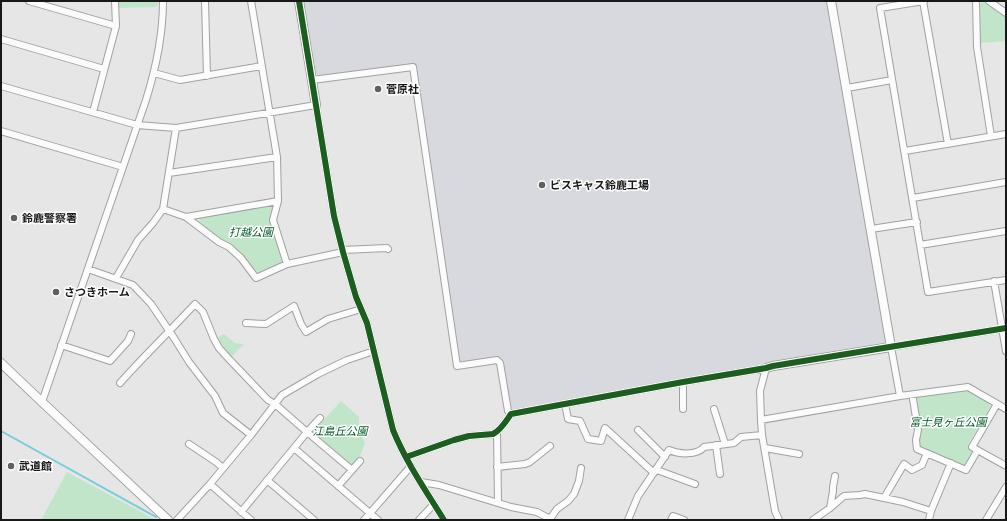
<svg xmlns="http://www.w3.org/2000/svg" width="1007" height="521" font-family="'Source Serif 4','Noto Sans JP',serif">
  <style>
    .built { fill: #d7d9de }
    .green { fill: #c1e5c8 }
    .lines { fill: none; stroke-linecap: round; stroke-linejoin: round }
    .stream { stroke: #74cfd9; stroke-width: 2 }
    .minor-casing { stroke: #a1a1a1; stroke-width: 8 }
    .tertiary-casing { stroke: #a1a1a1; stroke-width: 10 }
    .minor { stroke: #fbfbfb; stroke-width: 6 }
    .tertiary { stroke: #fbfbfb; stroke-width: 8 }
    .cycleway-casing { stroke: #fff; stroke-width: 8 }
    .cycleway { stroke: #1b5e20; stroke-width: 6 }
    .poi-dot { fill: #606061; stroke: #fff; stroke-width: 1.5 }
    .labels { text-anchor: middle; dominant-baseline: central; stroke-width: 3; stroke-linejoin: round; paint-order: stroke }
    .poi-label { font-size: 11px; font-weight: bold; fill: #181819; stroke: #fff; text-anchor: start }
    .park-label { font-size: 11px; font-style: italic; fill: #005b27; stroke: #fff }
  </style>
  <rect width="100%" height="100%" fill="#e6e6e6"/>
  <path class="built" d="M303,1H829L887,339L883,345L770,363L760,366L514,410L511,408V406L501,359L498,357L494,358L462,362L459,359L415,65L320,76L315,73Z"/>
  <path class="green" d="M119,1H158L157,7L119,8Z
    M985,1L1006,17V41L980,43V4Z
    M271,205L274,208L270,222L283,259L281,263L260,273H257L232,244L220,239L199,224L200,217Z
    M224,334L235,343L244,344L231,357L217,338Z
    M966,390L988,402L990,407L967,446L975,453L966,468L918,448L914,398Z
    M341,401L359,417V432L365,443L360,456L352,466L313,432Z
    M67,472L156,520H41Z"/>
  <g class="lines">
    <path class="stream" d="M1,431L156,517"/>
    <g class="minor-casing">
      <path id="minor" d="M29,1L116,26
        M205,1L207,76
        M251,1L277,157L278,201L273,220L287,264
        M923,1L948,144
        M924,1L880,8L928,292L1006,280
        M976,1L977,47L991,136
        M989,1L1006,13
        M1,39L104,69
        M154,73L180,80L262,66
        M312,80L413,67L457,366L497,360L500,363L508,411L511,414
        M1,86L137,125L176,128L316,105L334,216L343,252L356,297L367,323L393,430C406,462 426,491 444,520
        M847,88L892,80
        M93,112L116,26L115,1
        M1,131L123,167
        M905,151L1006,134
        M169,173L277,157
        M913,198L1006,182
        M163,209L186,217L219,242L229,247L241,258L256,278L287,264L343,252
        M186,217L278,201
        M871,229L917,222
        M920,245L1006,231
        M343,250L387,248L388,249
        M88,269L133,285L151,304L174,338L189,362L215,396L223,413L251,435
        M116,278L138,240L153,223L163,209L176,128
        M994,281L1006,351
        M246,323L266,324L294,306L301,324L306,332L328,319L361,309
        M61,345L110,361L128,341L131,334
        M120,383C144,356 170,331 195,304L203,312L214,339L219,348L228,358L268,400L275,404L307,432L294,448L378,520
        M900,396L891,347L1006,328
        M913,399L918,430L916,440L917,449L966,470L976,453
        M42,402L146,100C156,68 163,35 163,1
        M565,404L568,419L580,421L588,439L601,441L605,428L654,473
        M997,404L972,447L1006,466
        M683,409V382
        M714,409L725,444
        M320,418L307,432L352,470
        M761,420L900,396L968,387L1006,409
        M638,430L665,457
        M497,432L498,502
        M189,444L216,462L223,468
        M716,445L720,474
        M765,448L799,454
        M406,457L454,440L469,436L493,434C501,430 506,421 511,414L683,382L766,368L760,391L761,420L762,435L775,511L779,520
        M497,467L525,464L530,462L550,446
        M657,470L695,484
        M267,480L314,520
        M421,482L439,485L511,507L537,512L550,519V520
        M210,484L251,520
        M338,486L360,461
        M884,498L904,464L912,470L922,465L927,453
        M830,508L833,491V487L835,476
        M931,511L951,463
        M241,512L294,448
        M550,519L557,509L568,501L574,494L579,481L581,468
        M177,520L210,484L251,435L282,395L318,374L347,360L374,351
        M364,520L411,466
        M419,520L434,504
        M628,520L638,496L669,450C678,454 697,456 704,447L734,443L741,437L762,435
        M671,520L673,516L684,520
        M813,520L830,508L844,496L860,495L865,494L903,502L931,511L929,520
        M986,520L1006,487"/>
    </g>
    <g class="tertiary-casing">
      <path id="tertiary" d="M299,1L316,105
        M1,363L42,402L168,520
        M766,368L773,366L891,347L831,1"/>
    </g>
    <use href="#minor" class="minor"/>
    <use href="#tertiary" class="tertiary"/>
    <g class="cycleway-casing">
      <path id="cycleway" d="M299,1L334,216L343,252L356,297L367,323L393,430C406,462 426,491 444,520
        M406,457L454,440L469,436L493,434C501,430 506,421 511,414L683,382L766,368L773,366L1006,328"/>
    </g>
    <use href="#cycleway" class="cycleway"/>
  </g>
  <g class="poi-dot">
    <circle cx="378" cy="89" r="4"/>
    <circle cx="542" cy="185" r="4"/>
    <circle cx="14" cy="218" r="4"/>
    <circle cx="56" cy="292" r="4"/>
    <circle cx="11" cy="466" r="4"/>
  </g>
  <g class="labels">
    <g class="poi-label">
      <text x="386" y="89">菅原社</text>
      <text x="550" y="185">ビスキャス鈴鹿工場</text>
      <text x="22" y="218">鈴鹿警察署</text>
      <text x="64" y="292">さつきホーム</text>
      <text x="19" y="466">武道館</text>
    </g>
    <g class="park-label">
      <text x="251" y="232">打越公園</text>
      <text x="948" y="422">富士見ヶ丘公園</text>
      <text x="340" y="431">江島丘公園</text>
    </g>
  </g>
  <rect width="1007" height="521" fill="none" stroke="#181819" stroke-width="4"/>
</svg>
